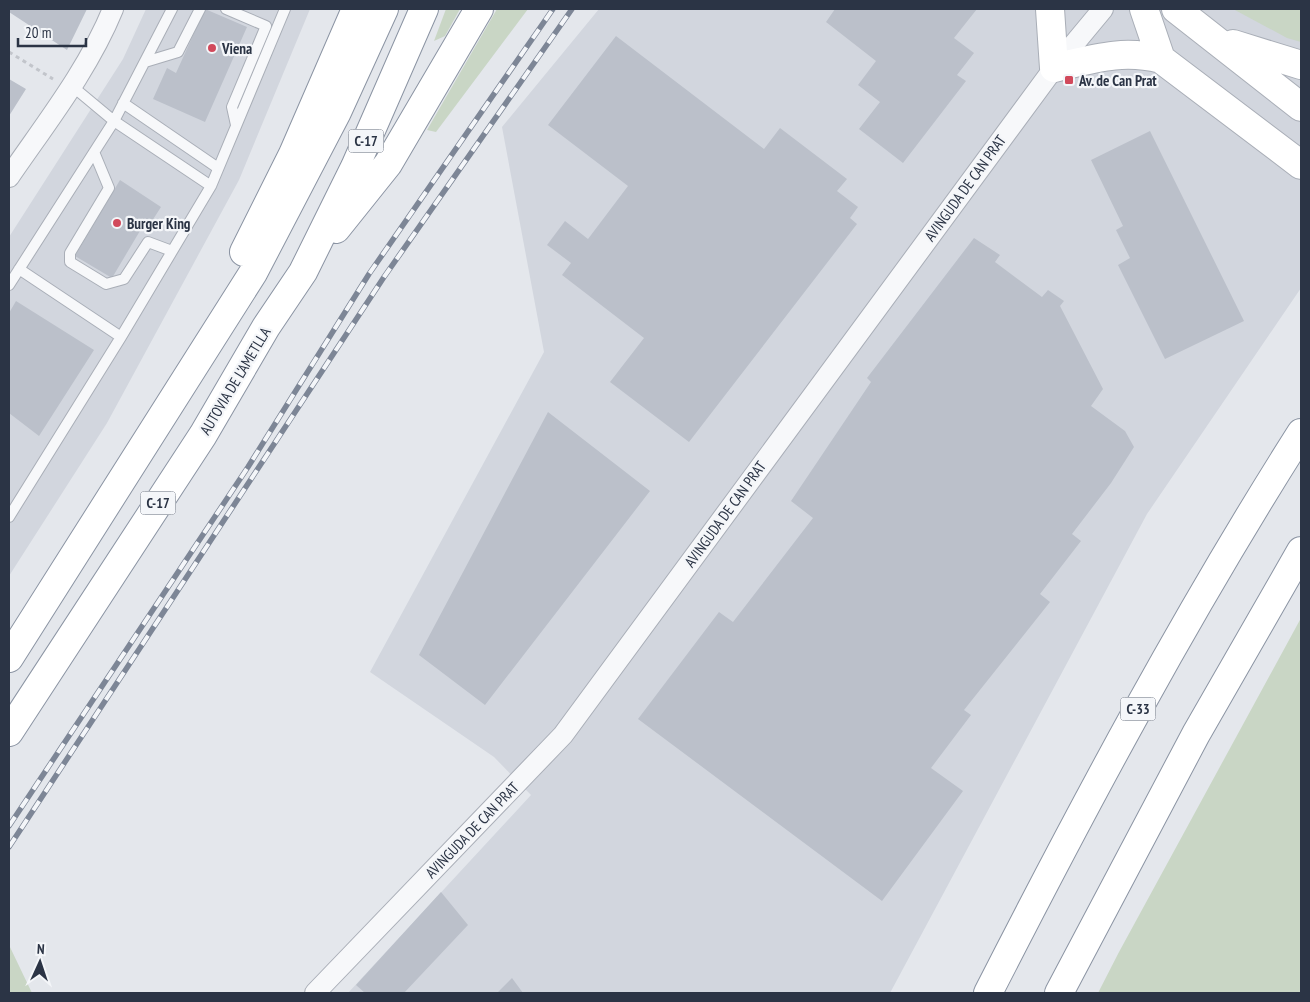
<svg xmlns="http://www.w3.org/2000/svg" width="1310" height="1002" font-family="'PT Sans Narrow',sans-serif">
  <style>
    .built { fill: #d2d6de }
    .green { fill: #c9d6c5 }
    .building { fill: #bbc0ca }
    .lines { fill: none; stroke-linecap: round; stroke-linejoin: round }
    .lane-casing { stroke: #a9aeb7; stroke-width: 12 }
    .street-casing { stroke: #a9aeb7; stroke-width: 22 }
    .secondary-casing { stroke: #a9aeb7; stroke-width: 30 }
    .highway-casing { stroke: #8b94a3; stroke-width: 30 }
    .path { stroke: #c2c5cb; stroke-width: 3; stroke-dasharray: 4 4; stroke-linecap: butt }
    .lane { stroke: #f7f8fa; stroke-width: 10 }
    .street { stroke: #f7f8fa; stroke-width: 20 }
    .secondary { stroke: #fff; stroke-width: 28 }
    .highway { stroke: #fff; stroke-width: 28 }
    .rail-casing { stroke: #7d8696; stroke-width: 5.5 }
    .rail { stroke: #f4f6f9; stroke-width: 4; stroke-dasharray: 11; stroke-linecap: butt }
    .poi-dot { fill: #d1495b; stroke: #f4f6f9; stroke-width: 2 }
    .labels { text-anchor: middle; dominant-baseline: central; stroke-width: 4.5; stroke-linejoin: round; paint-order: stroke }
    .shield { fill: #f4f6f9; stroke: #676e7b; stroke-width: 1 }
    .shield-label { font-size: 14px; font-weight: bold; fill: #2b3445 }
    .poi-label { font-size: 15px; font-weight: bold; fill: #2b3445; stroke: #f4f6f9; text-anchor: start }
    .street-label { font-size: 15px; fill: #2b3445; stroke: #f4f6f9 }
  </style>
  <rect width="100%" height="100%" fill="#e4e7ec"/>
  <path class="built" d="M146,9H310L239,180L107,423L9,576V237L123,59Z
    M599,9H1301V288L1147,514L890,993H348L531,795L494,757L370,672L544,352L502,127Z"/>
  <path class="green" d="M446,9H460L445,36L434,41Z
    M497,9H528L436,132L427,130Z
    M1233,9H1301V42L1287,38Z
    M1301,618V993H1098L1119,952Z
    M9,945L32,993H9Z"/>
  <path class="building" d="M9,9H87L67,50L9,12Z
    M205,9L247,27L205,122L153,99L167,68L176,73Z
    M835,9H977L954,38L974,53L957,75L966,81L903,163L859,129L880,102L858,85L876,61L826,22Z
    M616,36L764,149L780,128L847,179L837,191L858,207L850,218L857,224L689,442L610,382L644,338L562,275L571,263L547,245L565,221L588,239L628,186L548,125Z
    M9,79L26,89L9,116Z
    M1150,131L1244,321L1165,359L1118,265L1130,258L1116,230L1123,226L1091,160Z
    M120,180L161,207L152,221L147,219L112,278L75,256Z
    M974,238L1000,255L995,262L1042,297L1048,290L1064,301L1060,306L1103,389L1091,406L1125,431L1134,447L1111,483L1072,534L1081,541L1040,594L1050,602L964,710L971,715L931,768L963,791L882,901L638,719L719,612L733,622L813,518L791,501L871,382L867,378Z
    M16,301L94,350L39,436L9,413V313Z
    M548,412L650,491L485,705L419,655Z
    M441,892L468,925L404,993H365L356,985Z
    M512,978L523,993H497Z"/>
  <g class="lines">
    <g class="lane-casing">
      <path id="lane" d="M226,9L266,26L232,107L236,125
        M145,62L178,52L200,9
        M72,86L114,121L211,186
        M123,103L218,168
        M94,152L109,188L70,253V262L106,284L124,279L148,242L172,251
        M19,269L121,337
        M9,285L114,121L172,9
        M9,517L121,337L211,186L285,9"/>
    </g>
    <g class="street-casing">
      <path id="street" d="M9,177C46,123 88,70 113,9
        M315,993L563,735L1054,68L1103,9"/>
    </g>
    <g class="secondary-casing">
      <path id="secondary" d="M1050,9L1054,68C1093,59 1122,49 1161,59L1301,165
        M1144,9L1161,59
        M1176,9L1301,107
        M1233,44L1301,65"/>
    </g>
    <g class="highway-casing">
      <path id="highway" d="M336,229L388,164L479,9
        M244,252L293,154L356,9
        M9,658L253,273L337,112L384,9
        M9,732L203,435L266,327L303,272L355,167L424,9
        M988,993C1085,803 1186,614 1301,433
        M1059,993L1196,734L1301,551"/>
    </g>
    <path class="path" d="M9,52L53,79"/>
    <use href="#lane" class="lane"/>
    <use href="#street" class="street"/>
    <use href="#secondary" class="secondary"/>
    <use href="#highway" class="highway"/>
    <g class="rail-casing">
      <path id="rail" d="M9,826L248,467L369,274L553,9
        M9,847L384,277L572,9"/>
    </g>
    <use href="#rail" class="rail"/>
  </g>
  <g class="poi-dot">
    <circle cx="212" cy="48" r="5"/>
    <rect x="1064" y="75" width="10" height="10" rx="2.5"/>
    <circle cx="117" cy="223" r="5"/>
  </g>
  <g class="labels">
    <g class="shield">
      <rect x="348.5" y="129.5" width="35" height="23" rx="4"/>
      <rect x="140.5" y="491.5" width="35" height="23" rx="4"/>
      <rect x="1120.5" y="697.5" width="35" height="23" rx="4"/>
    </g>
    <g class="shield-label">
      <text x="366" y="141">C-17</text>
      <text x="158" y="503">C-17</text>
      <text x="1138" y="709">C-33</text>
    </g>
    <g class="poi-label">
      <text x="222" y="48">Viena</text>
      <text x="1079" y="80">Av. de Can Prat</text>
      <text x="127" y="223">Burger King</text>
    </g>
    <g class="street-label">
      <text transform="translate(965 188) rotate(-54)">AVINGUDA DE CAN PRAT</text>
      <text transform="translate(235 381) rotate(-59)">AUTOVIA DE L'AMETLLA</text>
      <text transform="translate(725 514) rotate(-54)">AVINGUDA DE CAN PRAT</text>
      <text transform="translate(472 830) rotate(-46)">AVINGUDA DE CAN PRAT</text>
    </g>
  </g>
  <rect width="1310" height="1002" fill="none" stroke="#2b3445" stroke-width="20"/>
  <g transform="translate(40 962) rotate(3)" stroke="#f4f6f9" stroke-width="4" paint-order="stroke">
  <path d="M0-4L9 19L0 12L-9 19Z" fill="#2b3445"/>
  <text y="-8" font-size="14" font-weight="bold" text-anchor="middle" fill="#2b3445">N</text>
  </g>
  <path d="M18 38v8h68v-8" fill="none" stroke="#2b3445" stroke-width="2.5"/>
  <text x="25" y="38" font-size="15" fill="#2b3445" stroke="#f4f6f9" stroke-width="4" paint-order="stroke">20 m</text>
</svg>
